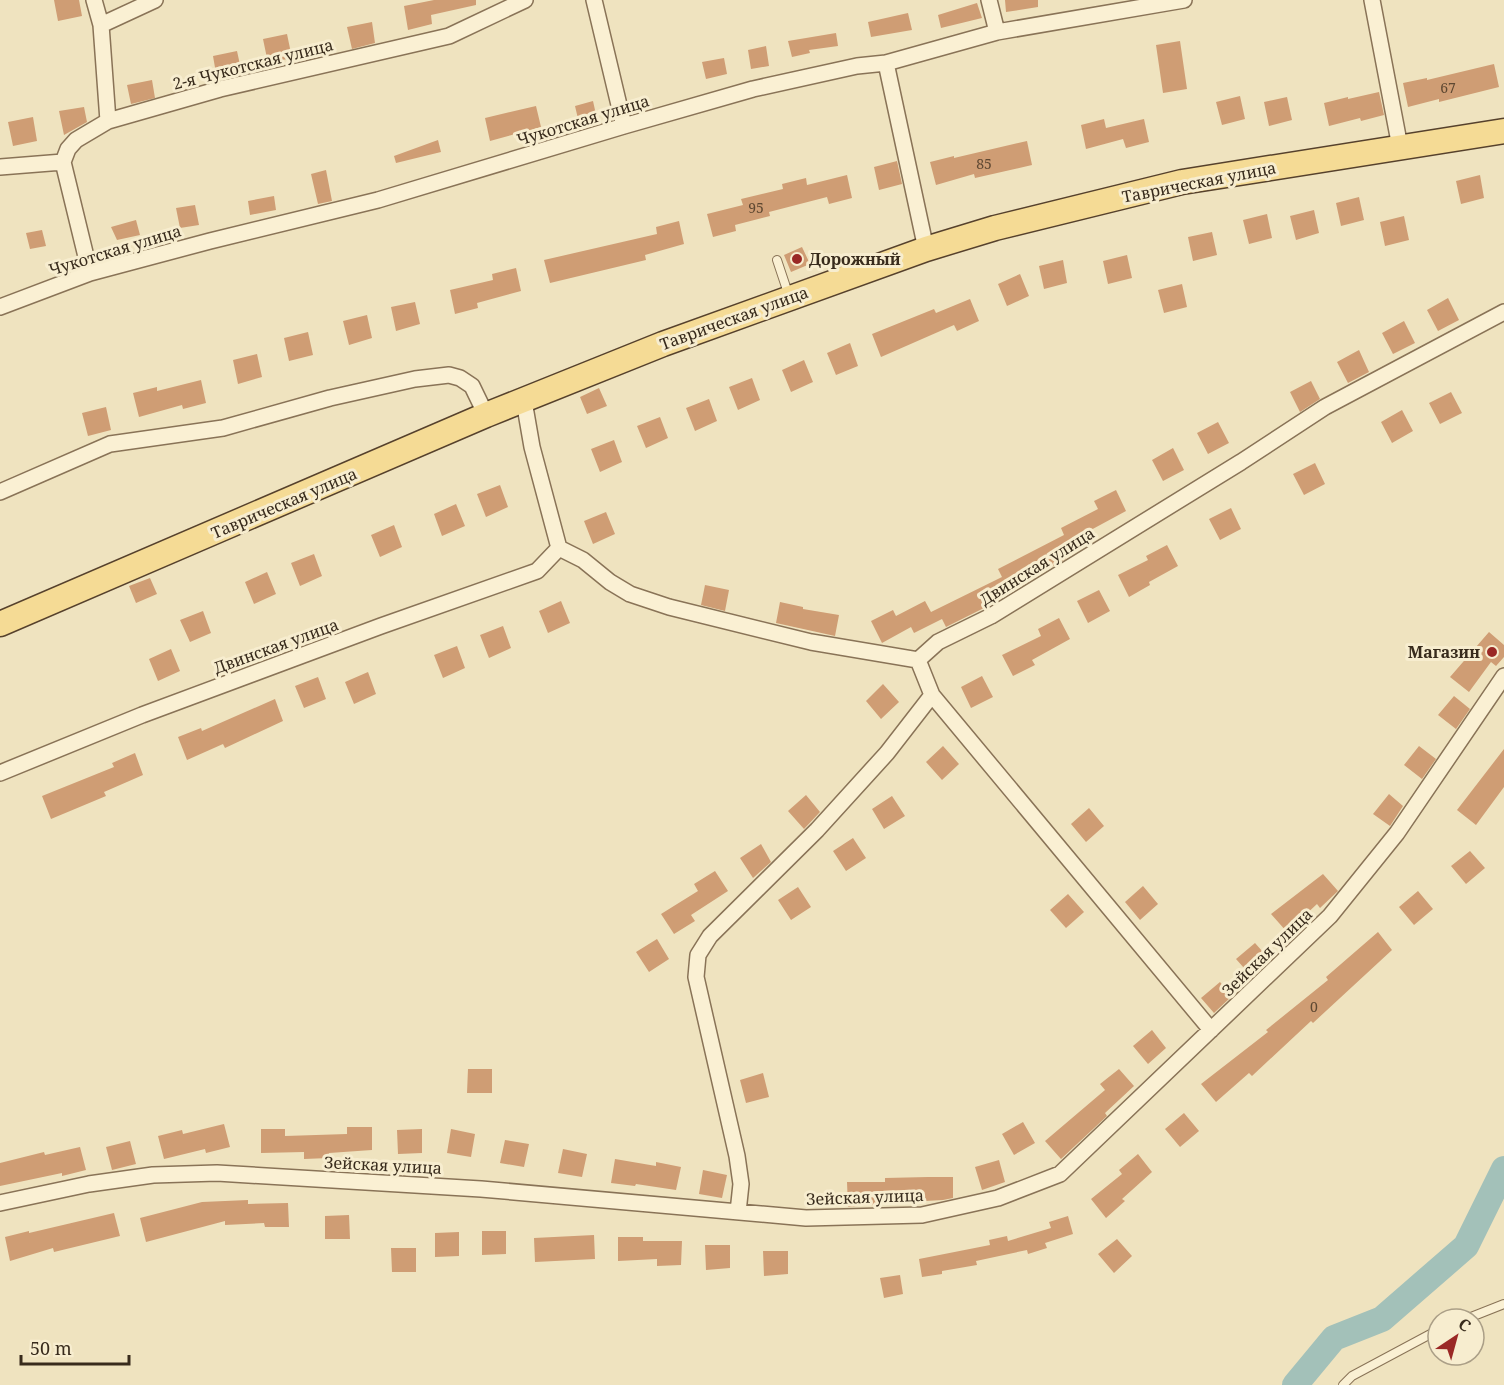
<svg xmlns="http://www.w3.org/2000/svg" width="1504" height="1385" font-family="'Noto Serif',serif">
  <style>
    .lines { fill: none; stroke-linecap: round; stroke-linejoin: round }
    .river { stroke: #a3c1b9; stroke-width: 26 }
    .building { fill: #cf9d74 }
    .lane-casing { stroke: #897357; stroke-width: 10 }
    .street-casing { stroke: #897357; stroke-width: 18 }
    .primary-casing { stroke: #56412c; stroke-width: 27 }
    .lane { stroke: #faf0d3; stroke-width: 8 }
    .street { stroke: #faf0d3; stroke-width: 15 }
    .primary { stroke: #f5db95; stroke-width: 24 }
    .poi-dot { fill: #9a2825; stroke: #f7edcf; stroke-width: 2 }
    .labels { text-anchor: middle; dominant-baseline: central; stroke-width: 6; stroke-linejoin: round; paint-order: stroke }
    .number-label { font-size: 14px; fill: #5e4832 }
    .street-label { font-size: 16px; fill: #382b1c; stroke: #f7edcf }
    .poi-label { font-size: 16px; font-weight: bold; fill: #382b1c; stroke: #f7edcf; text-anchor: start }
  </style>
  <rect width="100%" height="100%" fill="#efe3bf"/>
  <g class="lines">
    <path class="river" d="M1295,1385L1334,1338L1382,1319L1466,1246L1504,1169"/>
  </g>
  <path class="building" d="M54,0H79L82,16L58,21Z
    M434,0H476V5L431,15L432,24L408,30L404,6Z
    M1005,0H1038V7L1006,12Z
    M977,3L982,18L941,28L938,15Z
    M908,13L912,30L871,37L868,22Z
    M372,22L375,43L352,49L347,27Z
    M836,33L838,46L809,50L810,53L792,57L788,41Z
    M287,34L292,58L268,63L263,39Z
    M1180,41L1187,89L1163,93L1156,45Z
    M766,46L769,66L751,69L748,50Z
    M237,51L242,74L217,79L213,56Z
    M724,58L727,74L706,79L702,62Z
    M1494,64L1499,87L1439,102V99L1408,107L1403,83L1427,78V80Z
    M152,80L155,98L131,104L127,85Z
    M1379,92L1384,115L1361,121L1360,118L1329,126L1324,103L1348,97V99Z
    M1240,96L1245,119L1222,125L1216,102Z
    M1287,97L1292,120L1269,126L1264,102Z
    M593,101L597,119L579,123L575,106Z
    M536,106L541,127L490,141L485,118Z
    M84,107L87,122L64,135L59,111Z
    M33,117L37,141L13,146L8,122Z
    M1104,119L1106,128L1144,119L1149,142L1126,148L1123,139L1086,149L1081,125Z
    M438,140L441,152L396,163L394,156Z
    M1027,141L1032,165L975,178L974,174L936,185L930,162L954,156V158Z
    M897,161L902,184L879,190L874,167Z
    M326,170L332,201L318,204L311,174Z
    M847,175L852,198L829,204L827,197L769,212L770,216L735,225L736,231L713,237L707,214L743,205L741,199L783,189L782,184L806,178L807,185Z
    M1480,175L1484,198L1461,204L1456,181Z
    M274,196L276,210L250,215L248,201Z
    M1359,197L1364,220L1341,226L1336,203Z
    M195,205L199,225L180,228L176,208Z
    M1314,210L1319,233L1296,240L1290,216Z
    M1267,214L1272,238L1249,244L1243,220Z
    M1404,216L1409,240L1385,246L1380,222Z
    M136,220L140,235L117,240L111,227Z
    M679,221L684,244L645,255L646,260L550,283L544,260L657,234L656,227Z
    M42,230L46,246L30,249L26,233Z
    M1212,232L1217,255L1193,261L1188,237Z
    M802,247L810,264L791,272L784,255Z
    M1127,255L1132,278L1108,284L1103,261Z
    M1063,260L1067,283L1044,289L1039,266Z
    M516,268L521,291L477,303L478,308L455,314L450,290L493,280L492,274Z
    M1020,274L1029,296L1007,306L998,284Z
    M1182,284L1187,307L1164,313L1158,290Z
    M1448,298L1459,320L1438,331L1427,310Z
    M970,299L979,321L957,331L954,325L881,357L872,334L934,309L936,313Z
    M415,302L420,324L396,331L391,307Z
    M367,315L372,338L349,345L343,321Z
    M1404,321L1415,343L1393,354L1382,333Z
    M308,332L313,355L289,361L284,338Z
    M850,343L858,366L836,375L827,353Z
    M1359,350L1369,372L1348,383L1337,362Z
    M257,354L262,377L238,384L233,360Z
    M804,360L813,382L791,392L782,370Z
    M752,378L760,400L738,410L729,387Z
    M201,380L206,403L183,409L182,405L139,417L133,393L157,387V391Z
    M1311,381L1320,399L1300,412L1290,392Z
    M599,388L607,406L587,414L580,397Z
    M1451,392L1462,413L1440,424L1429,403Z
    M709,399L717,421L695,431L686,408Z
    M106,407L111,430L88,436L82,413Z
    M1402,410L1413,431L1392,443L1381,422Z
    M660,417L668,438L646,448L637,426Z
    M1218,422L1229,443L1208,454L1197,433Z
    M614,440L622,462L600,472L591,449Z
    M1173,448L1184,470L1163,481L1152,460Z
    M1315,463L1325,484L1304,495L1293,474Z
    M500,485L508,507L486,517L477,494Z
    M1116,490L1126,511L1089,531L1093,538L1063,554L1066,559L994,599L995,602L986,607L946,627L942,619L914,633L911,627L882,643L871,621L893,610L896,616L925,601L931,612L1002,577L998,569L1064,535L1061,528L1098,509L1094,501Z
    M456,504L465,526L442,536L434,514Z
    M1231,508L1241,529L1220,540L1209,519Z
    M606,512L615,534L593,544L584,521Z
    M394,525L402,547L380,557L371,535Z
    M1167,545L1178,566L1149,582L1150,585L1129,597L1118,575L1148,560L1146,556Z
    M314,554L322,576L300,586L291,563Z
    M267,572L276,594L254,604L245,582Z
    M150,578L157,594L136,603L129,586Z
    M705,585L729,590L725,611L701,605Z
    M1099,590L1110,611L1088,623L1077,601Z
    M561,601L570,623L548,633L539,611Z
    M780,602L803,607V609L839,615L835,636L776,623Z
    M203,611L211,633L190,642L180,620Z
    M1059,618L1070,639L1032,660L1035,665L1013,676L1002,655L1041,636L1038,629Z
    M503,626L511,648L489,658L480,635Z
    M1489,632L1504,645V657L1496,666L1491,662L1469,692L1450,677Z
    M457,646L465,668L443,678L434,655Z
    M171,649L180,671L158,681L149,659Z
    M368,672L376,694L354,704L345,682Z
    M982,676L993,697L971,708L961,687Z
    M318,677L326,699L304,708L295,686Z
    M883,684L899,702L881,719L866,701Z
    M1454,696L1470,709L1456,729L1438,715Z
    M275,699L283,721L225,748L223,744L187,760L178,737L201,728L202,731Z
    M943,746L959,764L942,780L926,762Z
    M1419,746L1436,759L1422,779L1404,765Z
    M1504,749V787L1476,825L1457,810Z
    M135,753L143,775L104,792L106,796L51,819L42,796L114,767L112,763Z
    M1389,794L1403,806L1390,826L1373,814Z
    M806,795L820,812L804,829L788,811Z
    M892,796L905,816L884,829L872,809Z
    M1089,808L1104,826L1086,842L1071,824Z
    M853,838L866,858L846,871L833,851Z
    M761,844L771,862L753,878L740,858Z
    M1470,851L1485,868L1466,884L1451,866Z
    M715,871L728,891L691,915L695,921L674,934L661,914L698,891L694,884Z
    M1323,874L1338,891L1320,908L1317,904L1287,932L1271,914Z
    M1143,886L1158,904L1140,920L1125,902Z
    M798,887L811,907L791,920L778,900Z
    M1418,891L1433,909L1414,925L1399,907Z
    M1068,894L1084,912L1066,928L1050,910Z
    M1378,932L1392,950L1313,1023L1311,1021L1252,1076L1249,1073L1216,1102L1201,1084L1268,1032L1266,1030L1328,980L1326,977Z
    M657,939L669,959L649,972L636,952Z
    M1255,943L1270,960L1252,977L1236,959Z
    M1220,982L1232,996L1214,1013L1201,998Z
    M1152,1030L1166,1048L1148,1064L1133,1046Z
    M468,1069H492V1093H467Z
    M1119,1069L1134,1086L1105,1113L1107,1116L1061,1159L1045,1141L1105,1090L1100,1084Z
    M763,1073L769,1097L746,1103L740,1080Z
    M1184,1113L1199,1131L1180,1147L1165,1129Z
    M1023,1122L1035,1143L1014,1155L1002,1134Z
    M224,1124L230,1147L206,1153L205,1149L164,1159L158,1136L182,1130L183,1134Z
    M347,1127H372V1150L329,1153V1158L304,1159V1152L261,1153V1129H285V1136L347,1134Z
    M422,1129V1153L398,1154L397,1130Z
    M451,1129L475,1134L471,1157L447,1153Z
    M505,1140L529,1144L524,1167L500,1163Z
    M130,1141L136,1164L112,1170L106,1147Z
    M80,1147L86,1170L62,1176V1173L0,1186V1163L44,1152L45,1155Z
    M563,1149L587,1154L582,1177L558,1173Z
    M1138,1154L1152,1172L1122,1199L1125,1201L1106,1218L1091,1199L1122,1174L1119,1170Z
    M615,1159L656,1166V1162L681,1167L676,1190L636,1184L635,1186L611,1183Z
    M999,1160L1005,1182L982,1190L975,1167Z
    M703,1170L727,1175L722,1198L699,1194Z
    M928,1177H953V1198L943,1200L907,1202L906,1193L886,1197L887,1203L848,1207L847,1182H885V1178Z
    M248,1200V1204L288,1203L289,1227H265L264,1223L225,1225V1221L146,1242L140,1218L202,1202Z
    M114,1213L120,1236L54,1252L53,1248L10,1261L5,1237L29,1231V1233Z
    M349,1215L350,1239H325V1216Z
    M1068,1216L1073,1234L1045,1243L1047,1248L1028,1254L1027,1250L976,1261L977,1265L942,1271V1274L922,1277L919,1259L990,1245L989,1240L1007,1236L1008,1241L1051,1228L1049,1222Z
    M482,1231H506V1254L482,1255Z
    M459,1232V1256L435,1257V1233Z
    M594,1235L595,1259L535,1262L534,1238Z
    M618,1237H643V1241H682L681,1265L657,1266V1259L618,1261Z
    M1117,1239L1132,1256L1114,1273L1098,1254Z
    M705,1245H730V1268L706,1270Z
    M391,1248H416V1272H392Z
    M763,1251H788V1274L764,1276Z
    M900,1275L903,1294L884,1298L880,1278Z"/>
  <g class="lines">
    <g class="lane-casing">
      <path id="lane" d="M777,260L789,296
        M1466,1319L1504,1304
        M1343,1385L1352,1376L1438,1330"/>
    </g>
    <g class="street-casing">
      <path id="street" d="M94,0L101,25L155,0
        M594,0L624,126
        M989,0L997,32
        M1372,0L1400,147
        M101,25L108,121
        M886,63L926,249
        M63,162L90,273
        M0,167L63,162L68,149L76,140L108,121L220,89L449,36L525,0
        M0,307L90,273L210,241L378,200L624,126L753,89L857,66L886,63L997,32L1184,0
        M524,401L532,447L559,548L583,560L610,582L630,594L669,607L811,642L918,660L938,642L991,616L1241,462L1325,407L1504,312
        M0,492L110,444L223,428L330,398L415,379L449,375L460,378L472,386L486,415
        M918,660L932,695L1211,1030
        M0,773L142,715L381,626L537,571L559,548
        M0,1203L89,1184L153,1175L217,1173L481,1189L806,1218L922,1215L998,1198L1060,1174L1330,916L1397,833L1504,676
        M738,1212L741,1184L737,1156L696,977L698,955L710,936L817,830L887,753L932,695"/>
    </g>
    <g class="primary-casing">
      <path id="primary" d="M0,624L486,415L663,344L926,249L995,228L1182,182L1504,131"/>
    </g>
    <use href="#lane" class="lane"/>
    <use href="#street" class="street"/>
    <use href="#primary" class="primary"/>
  </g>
  <g class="poi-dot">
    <circle cx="797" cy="259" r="6"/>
    <circle cx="1492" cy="652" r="6"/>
  </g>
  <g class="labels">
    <g class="number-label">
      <text x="1448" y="87">67</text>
      <text x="984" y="163">85</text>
      <text x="756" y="207">95</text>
      <text x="1314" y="1006">0</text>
    </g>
    <g class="street-label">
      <text transform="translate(253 64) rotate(-14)">2-я Чукотская улица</text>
      <text transform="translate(583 120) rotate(-17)">Чукотская улица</text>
      <text transform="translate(1199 182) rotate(-11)">Таврическая улица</text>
      <text transform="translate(115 250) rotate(-17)">Чукотская улица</text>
      <text transform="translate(734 318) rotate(-20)">Таврическая улица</text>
      <text transform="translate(284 503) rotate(-23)">Таврическая улица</text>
      <text transform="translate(1037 566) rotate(-32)">Двинская улица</text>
      <text transform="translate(276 646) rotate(-20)">Двинская улица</text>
      <text transform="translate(1267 952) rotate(-44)">Зейская улица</text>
      <text transform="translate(383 1165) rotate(3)">Зейская улица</text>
      <text transform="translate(865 1197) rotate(-2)">Зейская улица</text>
    </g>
    <g class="poi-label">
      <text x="809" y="259">Дорожный</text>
      <text x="1480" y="652" text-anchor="end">Магазин</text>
    </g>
  </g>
  <g transform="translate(1456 1337) rotate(36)"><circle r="28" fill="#f7edcf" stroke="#ab9f87" stroke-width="1.5"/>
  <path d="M0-4.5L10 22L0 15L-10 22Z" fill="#9a2825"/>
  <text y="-9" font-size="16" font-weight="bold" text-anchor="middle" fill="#382b1c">С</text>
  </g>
  <path d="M21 1355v9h108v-9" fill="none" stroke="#382b1c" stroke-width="3"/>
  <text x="30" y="1355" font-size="18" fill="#382b1c" stroke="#f7edcf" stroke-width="4.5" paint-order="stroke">50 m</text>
</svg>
